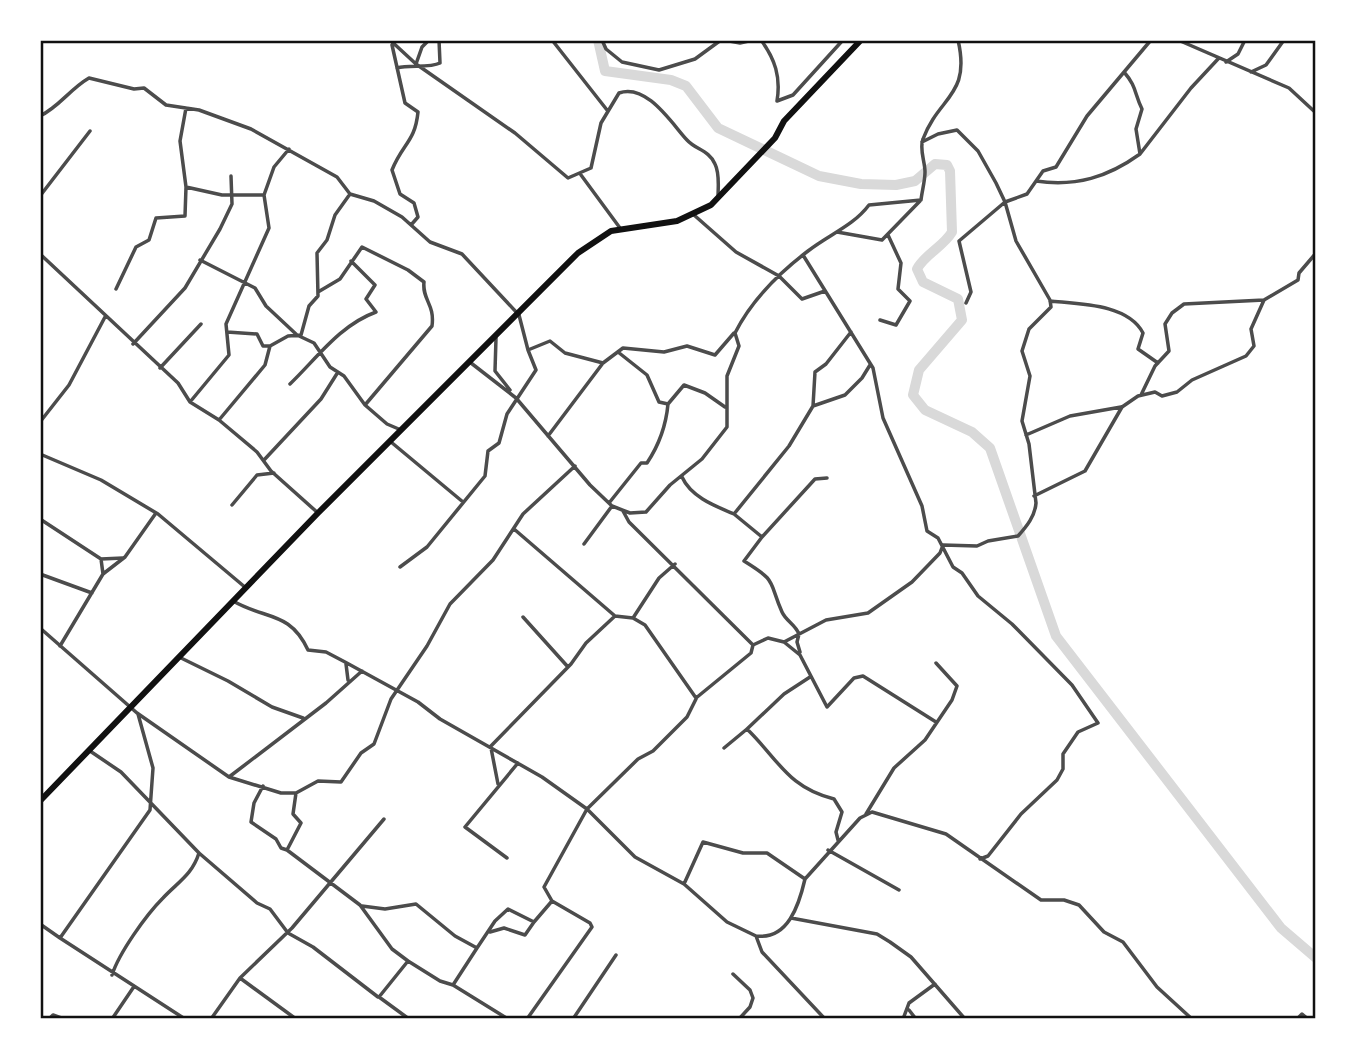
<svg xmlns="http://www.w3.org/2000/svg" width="1356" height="1059" font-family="'Varela Round',sans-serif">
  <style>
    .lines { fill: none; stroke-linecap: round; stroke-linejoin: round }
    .river { stroke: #d9d9d9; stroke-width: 10 }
    .minor { stroke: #4c4c4c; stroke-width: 3.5 }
    .trunk { stroke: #111; stroke-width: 6 }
    .neatline { fill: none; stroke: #111; stroke-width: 2.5 }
  </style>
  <rect width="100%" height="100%" fill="#fff"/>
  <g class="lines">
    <path class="river" d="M598,40L605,71L671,80L686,86L718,128L819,176L861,184L896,185L915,181L935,164L947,165L950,171L952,232C943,247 925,254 917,269L923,282L958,299L962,320L919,370L913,395L925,410L972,432L990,448L1056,636L1281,928L1316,958"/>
    <path class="minor" d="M390,40L416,64L515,133L568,178L591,168L601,123L619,93C647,83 672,124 687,140C696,150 709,150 715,164C720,174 718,187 718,197
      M552,40L607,110
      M602,40L606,49L622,62L659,70L695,59L721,40
      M724,40L740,43L753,40
      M761,40C775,59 781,77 777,101L793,95L843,40
      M1178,40L1289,88L1316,113
      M392,45L405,103L418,112C415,142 403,143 392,170L400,194L414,203L418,217L411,225
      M1226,62L1238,54L1245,40
      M416,64L422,47L429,40
      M397,68C410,65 430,68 440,63L439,40
      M1251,72L1266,65L1284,40
      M186,108L180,141L186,187L222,195H264
      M40,116C59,107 70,89 89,78L134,89L144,88L166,105L199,110L251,129L337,177L350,194L374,201L402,217L430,242L462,254L519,315L528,350L550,341L565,353L603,363
      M1140,154L1191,88L1218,59
      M581,175L620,228
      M1036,181C1076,187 1108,177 1140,154L1136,129L1142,109C1134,93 1137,87 1124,72
      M40,196L90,131
      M694,215L736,252L779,276L802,299L825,291
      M837,232L882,240L920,201
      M40,254L178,383L190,402L219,420L257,452L271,471L318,513
      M803,255L873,368L883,418L922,506L927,531L938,538L953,567L962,573L978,596L1012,624L1072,685L1098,723L1078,732L1063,754V769L1057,780L1021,814L988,856L980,859
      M200,260L255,288L266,306L297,335L314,343L330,367L344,376L365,405L387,424L401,430
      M116,289L136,247L149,240L156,218L185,216L186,187
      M318,292L340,279L362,247L408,270L424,282C422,300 435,304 432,326L365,405
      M1050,301C1080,304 1128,304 1143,333L1138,349L1158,363
      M966,303L971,292L959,241L1005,202L1027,194L1043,171L1056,167L1087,116L1151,40
      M880,320L896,325L910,301L898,289L901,263L888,235
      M227,332L257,334L263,346H270
      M496,338L495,371L510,390
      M133,344L185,288L220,229L232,204L231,176
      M471,363L516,398L590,485L612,506L630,513L646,512L670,485L702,459L727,427V376L739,346L735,333C752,299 779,273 808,251C830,234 853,226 869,205L921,200C922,191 925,181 925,172C925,161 919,149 923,139C939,96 971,96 958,40
      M160,368L201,324
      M290,384C317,358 340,325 376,312L366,299L375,285L351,261
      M1141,395L1155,366L1169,351L1165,324L1172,313L1184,304L1264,300L1298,280L1299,273L1316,253
      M190,402L229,355L226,324L269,228L264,195L274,167L289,149
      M668,404L684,385L705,393L725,407
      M813,406L815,372L826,364L851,332
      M219,420L265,365L270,346L288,336L301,335L309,306L318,296L317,253L327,240L335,215L350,194
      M40,422L69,385L105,317
      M1026,435L1070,416L1121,407
      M548,436L603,363L623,348L664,352L687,346L715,355L734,333
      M391,442L463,502
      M40,454L101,480L158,514L246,588
      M264,460L321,399L338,372
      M682,477C691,497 715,506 734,514L789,446L813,406L845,395L862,378L870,365
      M1034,496L1085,471L1122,407L1138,396L1155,392L1162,396L1177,392L1192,380L1246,356L1254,346L1251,329L1264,300
      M609,503L641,463H647C659,445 666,426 668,404L659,402L647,375L618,352
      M232,505L257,475L274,473
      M623,511L629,522L753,645
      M734,514L762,537L815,479L827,478
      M40,519L101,559L123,558
      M514,529L615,616
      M762,537L744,561C778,582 768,580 782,612C786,621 795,624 799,634L797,642L800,652
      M584,544L612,506
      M101,559L103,574
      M400,567L427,547L485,476L488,451L499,443L507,414L536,370L528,350
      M40,574L92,593
      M233,601C266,620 290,611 308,650L326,652L345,662L418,702L440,719L542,777L587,809L635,857L684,884L703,842L743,853H767L805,879L860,818L872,812L946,834L1041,900H1064L1079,905L1104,932L1123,942L1157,987L1192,1019
      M523,617L568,667
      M633,618L659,578L675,564
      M40,628L137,713L229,777L281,793H296L293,814L301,823L287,850L360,905L392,949L408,961L379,997L409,1019
      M784,642L800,655L827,707L854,678L863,676L936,722
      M60,646L103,574L125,557L156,513
      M179,657L228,681L272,707L303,718
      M346,664L348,680
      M138,714L153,768L150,810L60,938L185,1019
      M747,729L784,694L810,677
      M490,747L571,664L586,643L615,616L633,618L645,625L696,698L751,653L753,645L768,638L784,642L826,620L868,613L912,582L940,553L943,545L977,546L988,541L1018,536C1027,526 1035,516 1036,503L1029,444L1022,421L1030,376L1022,351L1029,329L1051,307L1050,300L1016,241L1005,202L996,183L978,151L957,130L938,134L922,142
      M491,748L498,784
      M724,748L747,729C778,759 788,788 834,799L842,812L836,832L838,840
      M90,751L121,772L199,853C192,875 178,882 163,898C146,915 119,953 112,975
      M229,777L326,703L362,671
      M263,786L254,803L251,822L276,839L281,848L287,850
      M296,793L318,781L341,782L361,753L374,744L391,699L427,646L450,604L493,560L523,514L575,466
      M866,814L894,768L925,740L952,700L957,686L936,663
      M828,850L899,890
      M199,853L257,903L270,909L288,933L313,947L378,997
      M507,858L465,827L518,763
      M684,884L727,922L756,936L762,952L825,1019
      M552,901L544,887L587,809L638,759L653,751L687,717L696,699
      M362,906L385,909L416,904L455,936L477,948L453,985L440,981L408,961
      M791,918L877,934L890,942L911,957L965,1019
      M40,924L60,938
      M490,932L504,928L525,935L534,922
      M756,936C788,940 799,905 805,879
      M477,948L495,921L508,909L534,922L552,901L590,923L592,927L527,1019
      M733,974L750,990L753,998L750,1007L739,1019
      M240,978L296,1019
      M453,985L508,1019
      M909,1010L916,1019
      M49,1019L53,1015L64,1019
      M112,1019L133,988
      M211,1019L240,978L292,928L384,819
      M573,1019L616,955
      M903,1019L909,1003L935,984
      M1297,1019L1302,1014L1308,1019"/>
    <path class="trunk" d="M40,801L318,513L578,253L611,231L677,221L711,205L775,138L784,121L861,40"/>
  </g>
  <rect width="1356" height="1059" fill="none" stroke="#ffffff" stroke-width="84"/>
  <rect x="42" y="42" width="1272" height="975" class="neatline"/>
</svg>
